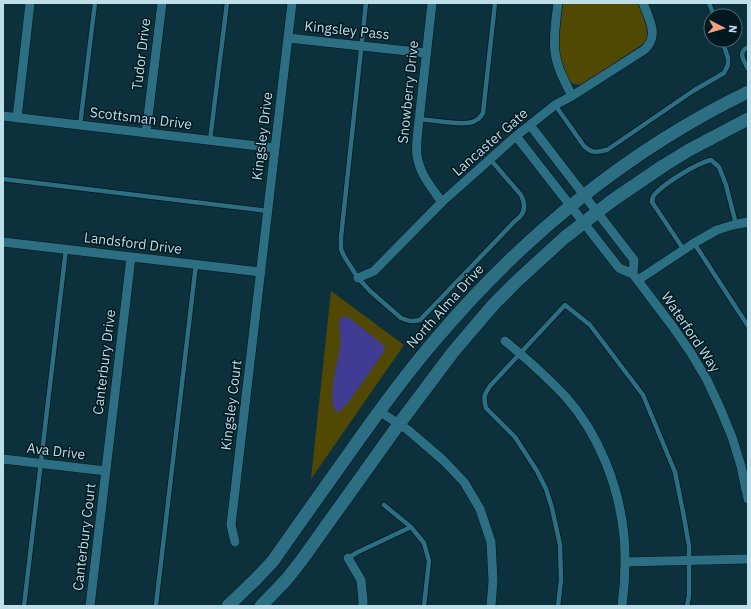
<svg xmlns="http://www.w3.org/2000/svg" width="751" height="609" font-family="'IBM Plex Sans',sans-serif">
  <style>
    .green { fill: #514804 }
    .water { fill: #403c94 }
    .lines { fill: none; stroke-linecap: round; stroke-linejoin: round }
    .lane-casing { stroke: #04171e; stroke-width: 6 }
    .street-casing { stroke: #04171e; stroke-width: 10 }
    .secondary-casing { stroke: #04171e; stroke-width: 14 }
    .lane { stroke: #2c6f83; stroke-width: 4.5 }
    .street { stroke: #2c6f83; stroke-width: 9 }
    .secondary { stroke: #2c6f83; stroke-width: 13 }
    .labels { text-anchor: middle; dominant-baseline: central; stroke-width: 3; stroke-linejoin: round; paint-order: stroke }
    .street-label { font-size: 14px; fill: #bedee9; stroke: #001820 }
  </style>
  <rect width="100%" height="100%" fill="#0d313c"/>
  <path class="green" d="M563,3H638C642,15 653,34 643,44L581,85L574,84L568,80L563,67L558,48Z
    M331,291L404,345L311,479Z"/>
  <path class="water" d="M342,317H348L381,343L385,347L383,353L350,400L344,407L336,413C327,395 337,367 340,348C341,340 340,331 339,323L340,319Z"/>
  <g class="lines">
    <g class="lane-casing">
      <path id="lane" d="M366,3L341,237V249L344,256L358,278L370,291L401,318C408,321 412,322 420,320L516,220C525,214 526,205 521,195L490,159
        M709,3L714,16
        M748,47C737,53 744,60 748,69
        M555,105L584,146C593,154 596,152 607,150L693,91L724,73L728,65V58L722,40
        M419,119C428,120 436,121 445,122C458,123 476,127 483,113L495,3
        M80,125L95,3
        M210,140L227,3
        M3,179L268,211
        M694,243L748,326
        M684,250L652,202C652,199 653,196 655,194C665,183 697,163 711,160L719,167L726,185L736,224
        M384,505L411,527L424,543L429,561L424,606
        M348,558L358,552L411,527
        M24,606L66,249
        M155,606L156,605L196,264
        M558,606L561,580L560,545L552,508L546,489L537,471L515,437L486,408C483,397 484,395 490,386L565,305L590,325L643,395L675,472L684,517L689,546V596L687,606"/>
    </g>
    <g class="street-casing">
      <path id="street" d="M432,3L417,139C417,144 416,150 417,155C419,173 431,187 442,202
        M558,3C556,19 553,36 555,52C557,68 565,82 572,96
        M288,38L426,53
        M3,116L275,148
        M17,118L30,3
        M530,125L634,260L633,274
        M146,133L162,3
        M516,136L619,268L633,274L673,327L691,353L707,380L720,408L732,437L741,466L748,499
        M3,242L261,272
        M358,278L374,271L442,202L516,136L555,105L572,96L644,50C660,36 649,19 643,3
        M638,280L694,243L717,230L733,225L748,222
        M505,341C526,358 546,376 565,396C599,434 619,486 624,536C626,560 625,583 622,606
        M379,411L408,430L443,460L464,482L480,509L491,542L493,581L491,606
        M3,459L106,471
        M235,542L231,525L292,3
        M348,558L361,580L363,600V606
        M625,562L748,559
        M90,606L131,257"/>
    </g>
    <g class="secondary-casing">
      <path id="secondary" d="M228,606L256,579L273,561C298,525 323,490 348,455C376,415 404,376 436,339C522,237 628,150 748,92
        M261,606L286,580L301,561L399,424L453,352L494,304L517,281L564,238L613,200L663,166L689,150L748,119"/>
    </g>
    <use href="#lane" class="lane"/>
    <use href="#street" class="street"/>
    <use href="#secondary" class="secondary"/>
  </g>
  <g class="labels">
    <g class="street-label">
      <text transform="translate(347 30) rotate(6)">Kingsley Pass</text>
      <text transform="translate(141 54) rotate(-83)">Tudor Drive</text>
      <text transform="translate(408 92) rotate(-84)">Snowberry Drive</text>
      <text transform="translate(141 118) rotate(7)">Scottsman Drive</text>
      <text transform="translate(262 136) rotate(-83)">Kingsley Drive</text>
      <text transform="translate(490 142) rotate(-41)">Lancaster Gate</text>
      <text transform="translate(133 243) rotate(7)">Landsford Drive</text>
      <text transform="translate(445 306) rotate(-48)">North Alma Drive</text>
      <text transform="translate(691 332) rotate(56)">Waterford Way</text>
      <text transform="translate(104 362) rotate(-83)">Canterbury Drive</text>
      <text transform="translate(231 405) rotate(-83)">Kingsley Court</text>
      <text transform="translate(56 451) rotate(7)">Ava Drive</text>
      <text transform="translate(84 537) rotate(-83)">Canterbury Court</text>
    </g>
  </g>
  <rect width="751" height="609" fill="none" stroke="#bedee9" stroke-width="8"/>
  <g transform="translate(723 28) rotate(96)"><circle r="19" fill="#001820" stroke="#4c6770"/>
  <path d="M0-3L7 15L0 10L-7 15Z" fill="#f3a082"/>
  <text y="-6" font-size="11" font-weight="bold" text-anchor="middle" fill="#bedee9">N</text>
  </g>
</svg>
